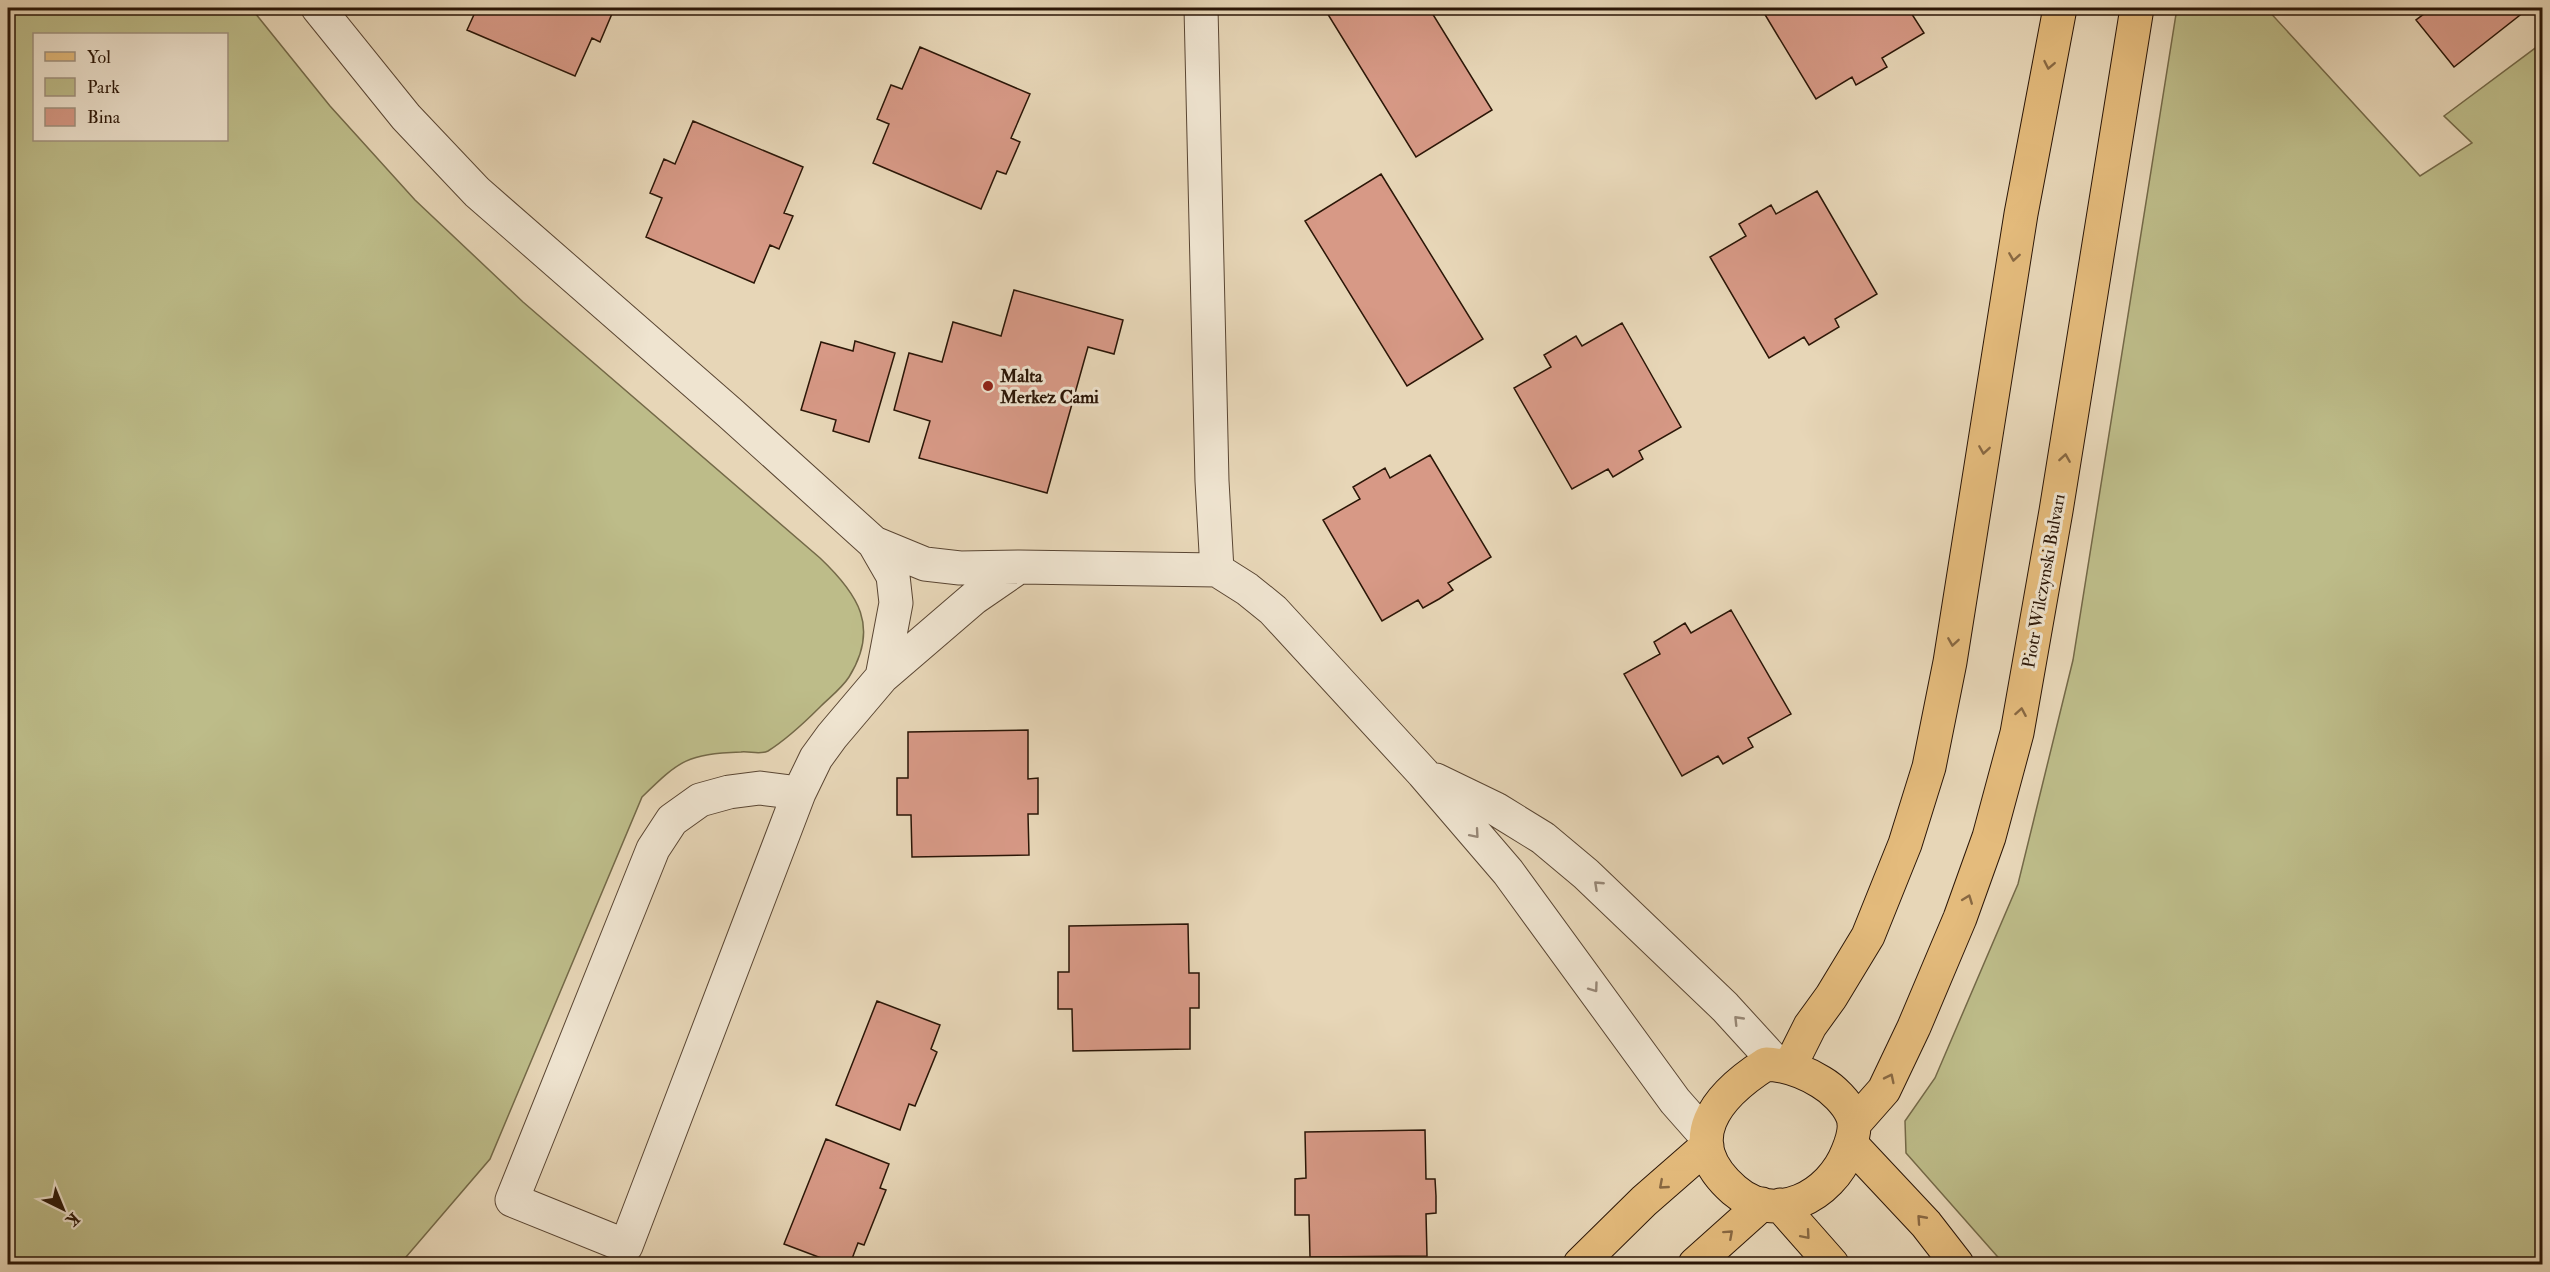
<svg xmlns="http://www.w3.org/2000/svg" width="2550" height="1272" font-family="'IM FELL Double Pica',serif">
  <style>
    .green { fill: #bdbc89; stroke: #746948; stroke-width: 1.5; fill-rule: evenodd }
    .building { fill: #d79986; stroke: #2b1607; stroke-width: 1.5 }
    .lines { fill: none; stroke-linecap: round; stroke-linejoin: round }
    .minor-casing { stroke: #5a4633; stroke-width: 35 }
    .major-casing { stroke: #2b1607; stroke-width: 35 }
    .minor { stroke: #efe4d0; stroke-width: 33 }
    .major { stroke: #e4bb7c; stroke-width: 33 }
    .oneway { stroke: #886842 }
    .oneway2 { stroke: #978776 }
    .poi-dot { fill: #8f2418; stroke: #efe4d0; stroke-width: 2 }
    .labels { text-anchor: middle; dominant-baseline: central; stroke-width: 6; stroke-linejoin: round; paint-order: stroke }
    .poi-label { font-size: 18px; font-weight: bold; fill: #2b1607; stroke: #efe4d0; text-anchor: start }
    .street-label { font-size: 18px; fill: #2b1607; stroke: #efe4d0 }
  </style>
  <rect width="100%" height="100%" fill="#e7d6b7"/>
  <filter id="stains"><feTurbulence type="fractalNoise" baseFrequency=".00333" numOctaves="4"/><feColorMatrix values="0 0 0 0 .2 0 0 0 0 .09 0 0 0 0 .02 0 0 0 .5 -.17"/></filter>
  <radialGradient id="worn" r=".72"><stop offset=".6" stop-color="#630" stop-opacity="0"/><stop offset="1" stop-color="#630" stop-opacity=".3"/></radialGradient>
  <path class="green" d="M8,8H251L330,106L415,200L523,302L820,558C858,594 880,627 849,677C842,688 829,698 820,707C804,723 787,739 768,751C761,755 749,751 741,752C687,754 680,760 642,797L490,1159L400,1264H8ZM34,34H226V140H34Z
    M2177,8H2266L2420,176L2472,143L2444,116L2542,43V1264H2004L1906,1153L1905,1121L1935,1078L2018,884L2073,660Z"/>
  <path class="building" d="M477,8H609L614,9L600,42L592,38L575,76L467,30Z
    M1324,8H1429L1492,110L1416,157Z
    M1761,8H1908L1924,33L1882,58L1887,67L1856,85L1852,77L1816,99Z
    M2432,8H2529L2454,67L2416,20Z
    M920,47L1030,94L1011,138L1020,142L1006,174L997,171L981,209L873,163L889,124L877,119L891,85L902,89Z
    M693,121L803,167L784,213L793,216L779,249L770,245L754,283L646,237L662,198L650,193L664,159L675,164Z
    M1381,174L1483,339L1407,386L1305,221Z
    M1817,191L1877,294L1835,319L1839,327L1809,345L1804,337L1769,358L1710,257L1746,236L1739,224L1771,205L1776,214Z
    M1014,290L1123,320L1114,354L1088,347L1047,493L919,458L930,421L894,410L909,353L942,362L953,322L1001,336Z
    M1622,323L1681,427L1639,451L1643,459L1613,477L1608,469L1572,489L1514,388L1551,367L1544,355L1576,336L1582,346Z
    M855,341L895,353L869,442L833,431L836,420L801,410L821,342L853,351Z
    M1430,455L1491,557L1448,583L1453,590L1439,599L1423,608L1418,600L1382,621L1323,520L1360,499L1353,487L1385,468L1390,478Z
    M1731,610L1791,714L1748,738L1753,747L1723,764L1718,756L1682,776L1624,674L1660,654L1654,642L1685,623L1691,633Z
    M1028,730V779L1038,778V814H1028L1029,855L912,857L911,815H897V778H908V732Z
    M1188,924L1189,973H1199V1008H1190V1049L1073,1051L1072,1009H1058V972H1069V926Z
    M877,1001L940,1025L931,1049L937,1052L915,1106L909,1104L900,1130L836,1105Z
    M1425,1130L1426,1179H1435L1436,1196V1213L1426,1214L1427,1256L1310,1257L1309,1215H1295V1179L1306,1178L1305,1132Z
    M826,1139L889,1164L880,1188L886,1190L864,1245L858,1243L850,1264H837L784,1244Z"/>
  <g class="lines">
    <g class="minor-casing">
      <path id="minor" d="M318,8L406,117L477,192L730,413L874,543L925,564L960,568L1019,567L1217,570L1247,589L1273,610L1423,773L1508,872L1675,1101L1705,1135
        M1201,8L1212,481L1217,570
        M874,543L893,576L896,603L882,677
        M1436,780L1496,809L1543,838L1586,874L1725,1007L1777,1064
        M799,793L760,788L729,792L700,800L672,820L653,849L512,1200L626,1246L799,793L816,758L832,736L882,677L974,598L1019,567"/>
    </g>
    <g class="major-casing">
      <path id="major" d="M1766,1064C1787,1065 1803,1071 1821,1082C1833,1089 1847,1103 1852,1115C1857,1126 1852,1141 1848,1151C1831,1196 1775,1226 1734,1190C1678,1141 1716,1096 1766,1064Z
        M1790,1066L1810,1026L1831,997L1868,936L1905,844L1929,767L1950,662L2021,214L2060,8
        M1854,1124L1884,1090L1914,1027L1960,918L1989,837L2017,733L2056,511L2137,8
        M1851,1144L1926,1224L1957,1264
        M1780,1205L1832,1264
        M1580,1264L1644,1201L1707,1146
        M1695,1264L1762,1204"/>
    </g>
    <use href="#minor" class="minor"/>
    <use href="#major" class="major"/>
  </g>
  <defs><path id="oneway-chevron" d="M-2-3.5L2.5 0L-2 3.5" fill="none" stroke-width="1.6" stroke-linecap="round" stroke-linejoin="round" transform="scale(1.5)"/></defs>
  <g class="oneway">
    <use href="#oneway-chevron" transform="translate(2049 65) rotate(101)"/>
    <use href="#oneway-chevron" transform="translate(2014 257) rotate(99)"/>
    <use href="#oneway-chevron" transform="translate(1984 450) rotate(99)"/>
    <use href="#oneway-chevron" transform="translate(2065 458) rotate(-81)"/>
    <use href="#oneway-chevron" transform="translate(1953 642) rotate(99)"/>
    <use href="#oneway-chevron" transform="translate(2021 712) rotate(-80)"/>
    <use href="#oneway-chevron" transform="translate(1968 899) rotate(-69)"/>
    <use href="#oneway-chevron" transform="translate(1890 1078) rotate(-64)"/>
    <use href="#oneway-chevron" transform="translate(1663 1185) rotate(139)"/>
    <use href="#oneway-chevron" transform="translate(1921 1219) rotate(-132)"/>
    <use href="#oneway-chevron" transform="translate(1729 1234) rotate(-42)"/>
    <use href="#oneway-chevron" transform="translate(1806 1235) rotate(49)"/>
  </g>
  <g class="oneway2">
    <use href="#oneway-chevron" transform="translate(1475 834) rotate(49)"/>
    <use href="#oneway-chevron" transform="translate(1598 885) rotate(-137)"/>
    <use href="#oneway-chevron" transform="translate(1594 988) rotate(54)"/>
    <use href="#oneway-chevron" transform="translate(1738 1020) rotate(-134)"/>
  </g>
  <circle class="poi-dot" cx="988" cy="386" r="6"/>
  <g class="labels">
    <g class="poi-label">
      <text x="1000" y="376">Malta<tspan x="1000" dy="21">Merkez Cami</tspan></text>
    </g>
    <g class="street-label">
      <text transform="translate(2044 581) rotate(-80)">Piotr Wilczynski Bulvarı</text>
    </g>
  </g>
  <rect width="2550" height="1272" fill="none" stroke="#e7d6b7" stroke-width="30"/>
  <rect x="9" y="9" width="2532" height="1254" fill="none" stroke="#2b1607" stroke-width="3"/>
  <rect x="15" y="15" width="2520" height="1242" fill="none" stroke="#2b1607" stroke-width="1.5"/>
  <rect x="33" y="33" width="195" height="108" fill="#efe4d0" stroke="#a19280" stroke-width="1.5"/>
  <rect x="45" y="52" width="30" height="9" fill="#e4bb7c" stroke="#a19280" stroke-width="1.5"/>
  <text x="87" y="63" font-size="18" fill="#2b1607">Yol</text>
  <rect x="45" y="78" width="30" height="18" fill="#bdbc89" stroke="#a19280" stroke-width="1.5"/>
  <text x="87" y="93" font-size="18" fill="#2b1607">Park</text>
  <rect x="45" y="108" width="30" height="18" fill="#d79986" stroke="#a19280" stroke-width="1.5"/>
  <text x="87" y="123" font-size="18" fill="#2b1607">Bina</text>
  <g transform="translate(63 1209) rotate(137)" stroke="#efe4d0" stroke-width="4.5" paint-order="stroke">
  <path d="M0-4.5L10 22L0 15L-10 22Z" fill="#2b1607"/>
  <text y="-9" font-size="16" font-weight="bold" text-anchor="middle" fill="#2b1607">K</text>
  </g>
  <rect width="100%" height="100%" filter="url(#stains)"/>
  <rect width="100%" height="100%" fill="url(#worn)"/>
</svg>
